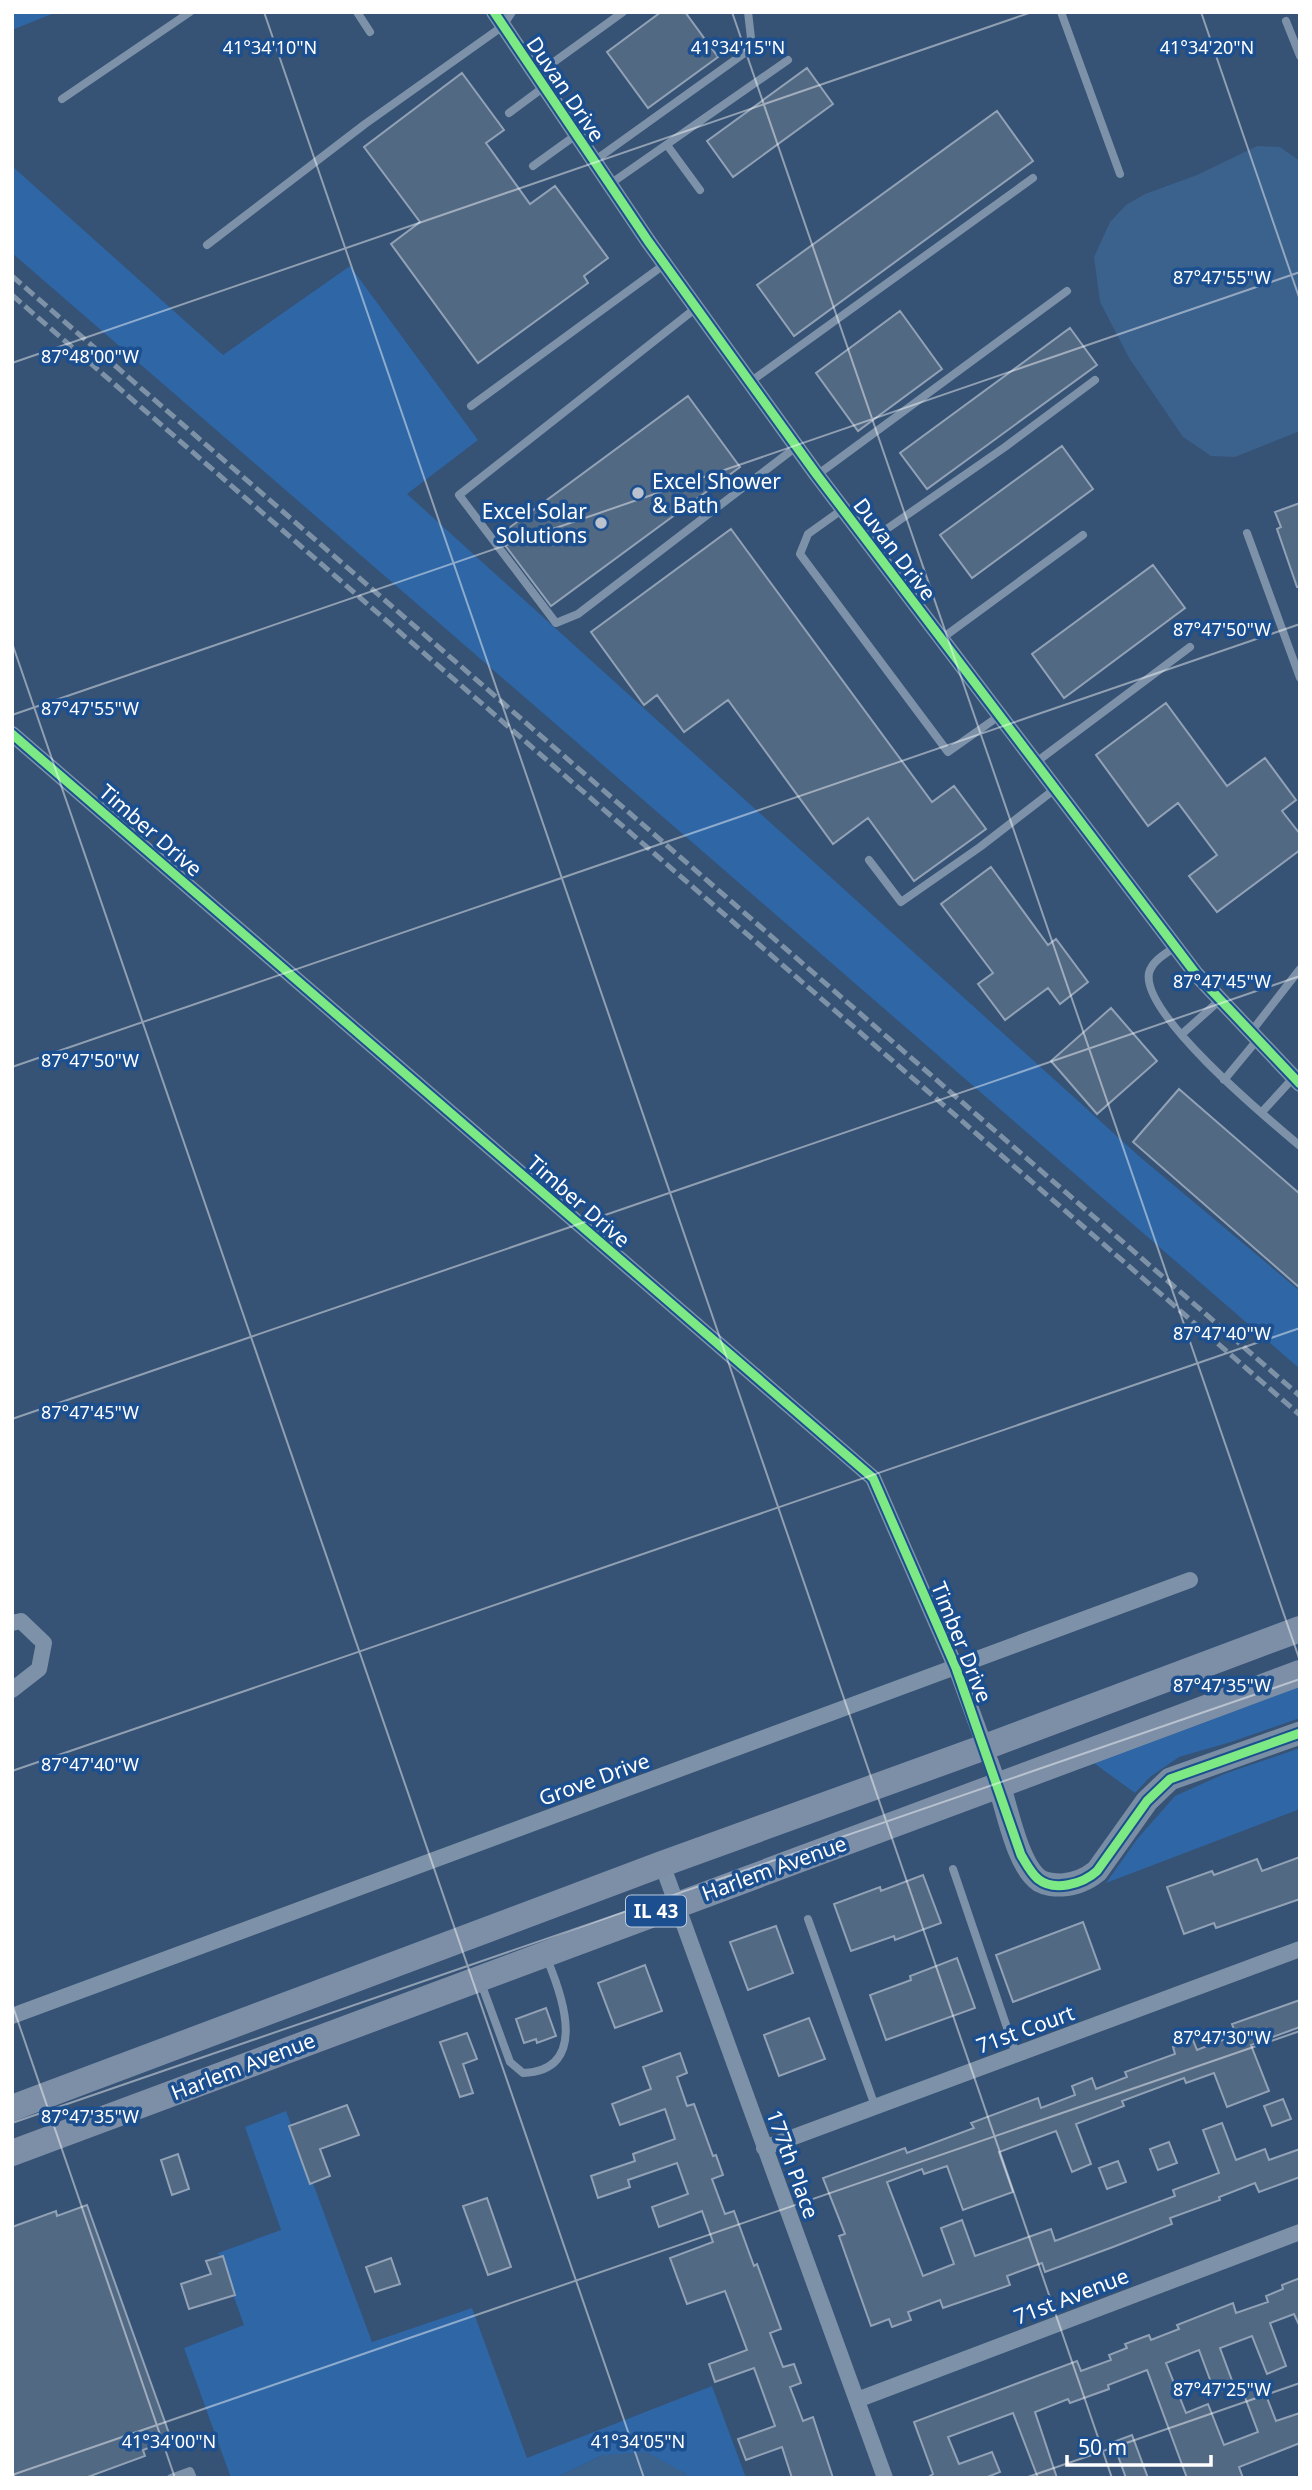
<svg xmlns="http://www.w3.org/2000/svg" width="1312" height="2490" font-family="'Noto Sans',sans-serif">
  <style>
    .green { fill: #2f66a5 }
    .water { fill: #3b618d }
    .building { fill: #526984; stroke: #92a2b6; stroke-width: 2 }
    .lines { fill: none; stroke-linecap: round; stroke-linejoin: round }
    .lane { stroke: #7d92a8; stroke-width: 8 }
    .street { stroke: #7d92a8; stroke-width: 16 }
    .secondary { stroke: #798da4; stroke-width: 23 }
    .primary { stroke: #7d8ea7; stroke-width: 26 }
    .rail { stroke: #7e92a7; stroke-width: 5; stroke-dasharray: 12 5; stroke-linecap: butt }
    .cycleway-casing { stroke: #1b4f8f; stroke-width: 13 }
    .cycleway { stroke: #7ce984; stroke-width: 9 }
    .ticks { fill: none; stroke: #fff; stroke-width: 2; stroke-opacity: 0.45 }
    .poi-dot { fill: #b9c2ce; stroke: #1b4f8f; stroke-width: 2.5 }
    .labels { text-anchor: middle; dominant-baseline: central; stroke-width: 7; stroke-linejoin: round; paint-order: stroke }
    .shield { fill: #1b4f8f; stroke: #bbcadd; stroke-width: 2 }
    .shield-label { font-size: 19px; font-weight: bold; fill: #fff }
    .street-label { font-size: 21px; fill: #fff; stroke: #1b4f8f }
    .poi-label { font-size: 21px; fill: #fff; stroke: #1b4f8f; text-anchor: start }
    .ticks-label { font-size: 18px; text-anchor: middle; fill: #fff; stroke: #1b4f8f; stroke-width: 7; stroke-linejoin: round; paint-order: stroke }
  </style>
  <rect width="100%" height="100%" fill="#365274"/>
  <path class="green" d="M12,12H57L12,30Z
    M12,166L223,355L350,266L478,440L407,494L1140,1157L1300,1291V1369L12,253Z
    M1300,1684V1718L1231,1742L1179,1757L1150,1777L1135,1793L1091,1761Z
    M1300,1748V1809L1106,1883L1138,1838L1175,1796L1224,1774Z
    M286,2111L372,2342L472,2308L527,2458L712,2386L746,2478H688L685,2473L603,2455L555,2478H231L184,2348L244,2325L218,2253L281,2230L245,2127Z"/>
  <path class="water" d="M1257,146L1280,147L1300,161V431L1235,457L1211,456L1183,437L1129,358L1100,302L1094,257L1110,222L1126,205L1145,194L1197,175Z
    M646,2452L685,2473L688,2478H555L603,2455Z"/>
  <path class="building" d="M661,12H685L718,57L648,108L607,52Z
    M807,68L833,104L733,177L707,141Z
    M462,73L504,130L486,143L530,204L555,186L608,258L584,276L588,283L478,363L391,244L420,222L364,147Z
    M997,111L1033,161L794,336L757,285Z
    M900,311L942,369L858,431L816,373Z
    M1070,328L1097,365L927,489L900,453Z
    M688,396L740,467L551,606L498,536Z
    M1062,446L1093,489L972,578L940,535Z
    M1300,503V587H1297L1277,529L1281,527L1275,512Z
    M731,529L932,802L954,786L986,829L914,881L868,818L833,844L728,700L684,732L657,695L644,705L591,632Z
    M1153,565L1185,608L1064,698L1032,654Z
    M1166,703L1227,786L1265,758L1296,800L1282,811L1300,834V850L1217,912L1189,876L1217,855L1178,803L1148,826L1096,755Z
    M991,867L1048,945L1056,939L1088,982L1060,1004L1048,988L1005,1020L978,984L993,973L941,904Z
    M1111,1008L1157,1061L1097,1114L1051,1061Z
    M1179,1089L1300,1194V1288L1133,1142Z
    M1300,1857V1899L1216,1928L1214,1923L1184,1934L1167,1887L1212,1871L1214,1875L1257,1859L1262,1871Z
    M923,1875L941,1923L895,1940L894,1936L851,1951L834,1904L880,1887L881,1891Z
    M1083,1922L1100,1969L1013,2002L996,1955Z
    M776,1926L793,1973L748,1990L730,1942Z
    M957,1958L975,2008L886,2040L870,1995L911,1980L910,1976Z
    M645,1965L662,2011L615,2028L598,1983Z
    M1300,2000V2027L1251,2045L1269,2091L1227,2107L1214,2073L1186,2083L1184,2078L1122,2101L1124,2106L1076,2124L1091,2164L1072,2172L1056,2131L999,2152L1013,2192L963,2210L947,2166L924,2174L922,2169L887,2182L923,2276L954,2264L941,2228L962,2220L975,2256L1051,2229L1055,2241L1175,2196L1173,2190L1219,2173L1203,2130L1222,2123L1236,2160L1265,2149L1269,2160L1300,2149V2177L1259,2192L1255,2183L1219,2197L1220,2200L1170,2218L1172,2224L1113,2247L1045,2272L1042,2263L1007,2276L1010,2285L943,2308L940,2300L908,2312L911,2320L892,2327L889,2319L871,2326L839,2236L845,2234L823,2178L905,2148L907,2153L974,2128L971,2123L1038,2098L1041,2108L1075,2095L1072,2086L1092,2078L1096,2089L1127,2077L1125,2072L1175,2054L1173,2047L1193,2040L1197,2050L1236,2035L1232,2024Z
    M546,2008L556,2036L537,2043L536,2039L524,2043L516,2019Z
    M809,2018L825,2059L779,2076L764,2035Z
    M467,2033L477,2059L463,2064L473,2093L460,2097L440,2042Z
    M680,2053L687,2073L677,2077L687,2106L694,2104L713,2156L716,2155L723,2175L712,2179L725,2214L734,2211L754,2266L757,2264L781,2329L770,2333L783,2367L794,2364L801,2383L790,2387L803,2421L813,2417L833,2478H792L782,2447L746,2460L738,2439L775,2426L754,2368L715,2382L709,2364L747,2350L725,2291L687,2304L670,2258L713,2242L702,2211L659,2227L652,2207L688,2194L677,2163L628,2180L630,2187L598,2198L591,2176L635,2161L633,2154L675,2139L665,2109L620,2125L612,2104L651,2089L643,2067Z
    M1283,2099L1291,2119L1272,2126L1264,2106Z
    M347,2105L359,2135L320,2149L330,2176L310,2184L289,2126Z
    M1169,2142L1177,2163L1158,2170L1150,2149Z
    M178,2154L189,2189L172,2195L161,2160Z
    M1118,2161L1126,2182L1107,2189L1099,2168Z
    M487,2198L511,2267L488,2275L463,2206Z
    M87,2205L171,2439L143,2450L145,2456L85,2478H15L12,2471V2227L56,2211L57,2216Z
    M223,2256L235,2295L189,2309L181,2284L211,2274L206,2261Z
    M391,2258L400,2284L375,2292L366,2267Z
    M1300,2278V2327L1294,2314L1270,2323L1286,2366L1267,2374L1252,2336L1220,2348L1234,2386L1215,2393L1199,2350L1166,2363L1186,2413L1208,2404L1224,2445L1258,2432L1243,2392L1262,2385L1276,2421L1300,2413V2443L1239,2467L1243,2478H1187L1147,2370L1108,2385L1109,2389L1070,2403L1068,2399L1035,2412L1057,2478H1038L1013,2413L948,2437L959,2464L992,2452L1000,2472L985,2478H927L933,2474L914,2422L1077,2361L1081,2371L1111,2360L1109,2355L1127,2348L1125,2344L1149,2335L1151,2340L1179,2329L1177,2325L1233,2303L1236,2313L1268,2302L1266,2296L1283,2289L1282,2285Z
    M1132,2435L1148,2478H1126L1113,2442Z"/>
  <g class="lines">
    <path class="lane" d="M357,12L370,32
      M1061,12L1120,174
      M1286,21L1300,56
      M536,75L623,12
      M62,99L190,12
      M509,113L544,87
      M667,145L700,190
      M594,161L746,52L751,38L748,12
      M533,166L576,135
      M610,184L788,60
      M207,245L365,124L503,26L512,12
      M696,308L459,495L556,623L578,614L796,447
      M750,382L1033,178
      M471,406L665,264
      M817,475L1067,291
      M843,509L808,534L800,554L948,752L999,716
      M1247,533L1300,678
      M868,542L1005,447L1095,380
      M941,639L1083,535
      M1035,763L1190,647
      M869,860L901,902L980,847L1055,789
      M1175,947C1165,954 1152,961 1149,973C1141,1014 1268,1119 1300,1146
      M1251,1032L1300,969
      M1182,1034L1220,1000
      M1224,1080L1258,1039
      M1262,1112L1294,1077
      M953,1869L1016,2054
      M808,1919L875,2106
      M481,1983L510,2062L523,2073C589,2071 563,1997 547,1959
      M171,2478L190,2471L193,2478"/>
    <path class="street" d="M494,12L648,241L817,475L1196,974L1300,1084
      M12,734L873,1478L956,1668L999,1785
      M12,1623L21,1621L44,1643L39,1669L12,1690
      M662,1864L885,2478
      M12,2016L1190,1580
      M764,2148L1300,1949
      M857,2400L1300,2232"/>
    <path class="secondary" d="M999,1785C1007,1809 1018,1867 1040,1881C1047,1885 1054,1885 1062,1885C1076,1884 1086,1880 1097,1871L1147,1801L1170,1779L1300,1733"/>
    <path class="primary" d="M12,2108L662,1864L985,1747L1300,1629
      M12,2153L1300,1673"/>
    <path class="rail" d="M12,276L1300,1396
      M12,295L1300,1415"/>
    <g class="cycleway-casing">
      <path id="cycleway" d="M494,12L648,241L817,475L1196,974L1300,1084
        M12,734L873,1478L956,1668L1021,1855C1026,1863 1030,1872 1038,1879C1054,1892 1083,1884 1097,1871L1147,1801L1170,1779L1300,1733"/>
    </g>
    <use href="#cycleway" class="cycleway"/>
  </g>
  <path class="ticks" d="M264,12L1112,2478M732,12L1300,1661M1201,12L1300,300M12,363L1032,12M12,643L644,2478M12,715L1300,272M12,1067L1300,624M12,1419L1300,976M12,1771L1300,1328M12,2004L175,2478M12,2123L1300,1679M12,2475L1300,2031M1025,2478L1300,2383"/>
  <g class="poi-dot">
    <circle cx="638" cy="493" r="7"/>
    <circle cx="601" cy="523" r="7"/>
  </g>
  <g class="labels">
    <rect class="shield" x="626" y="1895.5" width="60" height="31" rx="5"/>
    <g class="shield-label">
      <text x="656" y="1911">IL 43</text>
    </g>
    <g class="street-label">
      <text transform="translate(566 89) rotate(56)">Duvan Drive</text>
      <text transform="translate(895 549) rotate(53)">Duvan Drive</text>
      <text transform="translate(151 830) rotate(41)">Timber Drive</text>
      <text transform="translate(579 1201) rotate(41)">Timber Drive</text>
      <text transform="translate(962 1642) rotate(68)">Timber Drive</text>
      <text transform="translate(594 1779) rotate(-20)">Grove Drive</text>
      <text transform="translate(774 1868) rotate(-20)">Harlem Avenue</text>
      <text transform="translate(1025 2029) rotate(-20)">71st Court</text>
      <text transform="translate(243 2066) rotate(-21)">Harlem Avenue</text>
      <text transform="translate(793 2164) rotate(70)">177th Place</text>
      <text transform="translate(1071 2296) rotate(-21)">71st Avenue</text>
    </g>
    <g class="poi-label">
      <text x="652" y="481">Excel Shower<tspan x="652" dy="24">&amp; Bath</tspan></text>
      <text x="587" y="511" text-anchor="end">Excel Solar<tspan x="587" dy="24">Solutions</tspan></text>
    </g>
  </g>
  <g class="ticks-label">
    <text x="270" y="54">41°34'10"N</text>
    <text x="738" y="54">41°34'15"N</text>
    <text x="1207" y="54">41°34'20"N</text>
    <text x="1222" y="284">87°47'55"W</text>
    <text x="90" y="363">87°48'00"W</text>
    <text x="1222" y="636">87°47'50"W</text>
    <text x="90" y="715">87°47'55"W</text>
    <text x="1222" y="988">87°47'45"W</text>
    <text x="90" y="1067">87°47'50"W</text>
    <text x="1222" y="1340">87°47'40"W</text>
    <text x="90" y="1419">87°47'45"W</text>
    <text x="1222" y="1692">87°47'35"W</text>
    <text x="90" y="1771">87°47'40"W</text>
    <text x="1222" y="2044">87°47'30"W</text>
    <text x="90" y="2123">87°47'35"W</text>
    <text x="1222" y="2396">87°47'25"W</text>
    <text x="169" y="2448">41°34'00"N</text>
    <text x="638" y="2448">41°34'05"N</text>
  </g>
  <rect width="1312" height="2490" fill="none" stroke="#ffffff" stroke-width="28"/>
  <path d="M1067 2455v10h144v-10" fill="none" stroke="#ffffff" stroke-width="3.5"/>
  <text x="1078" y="2455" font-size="21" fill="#ffffff" stroke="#1b4f8f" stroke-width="5" paint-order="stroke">50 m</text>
</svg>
